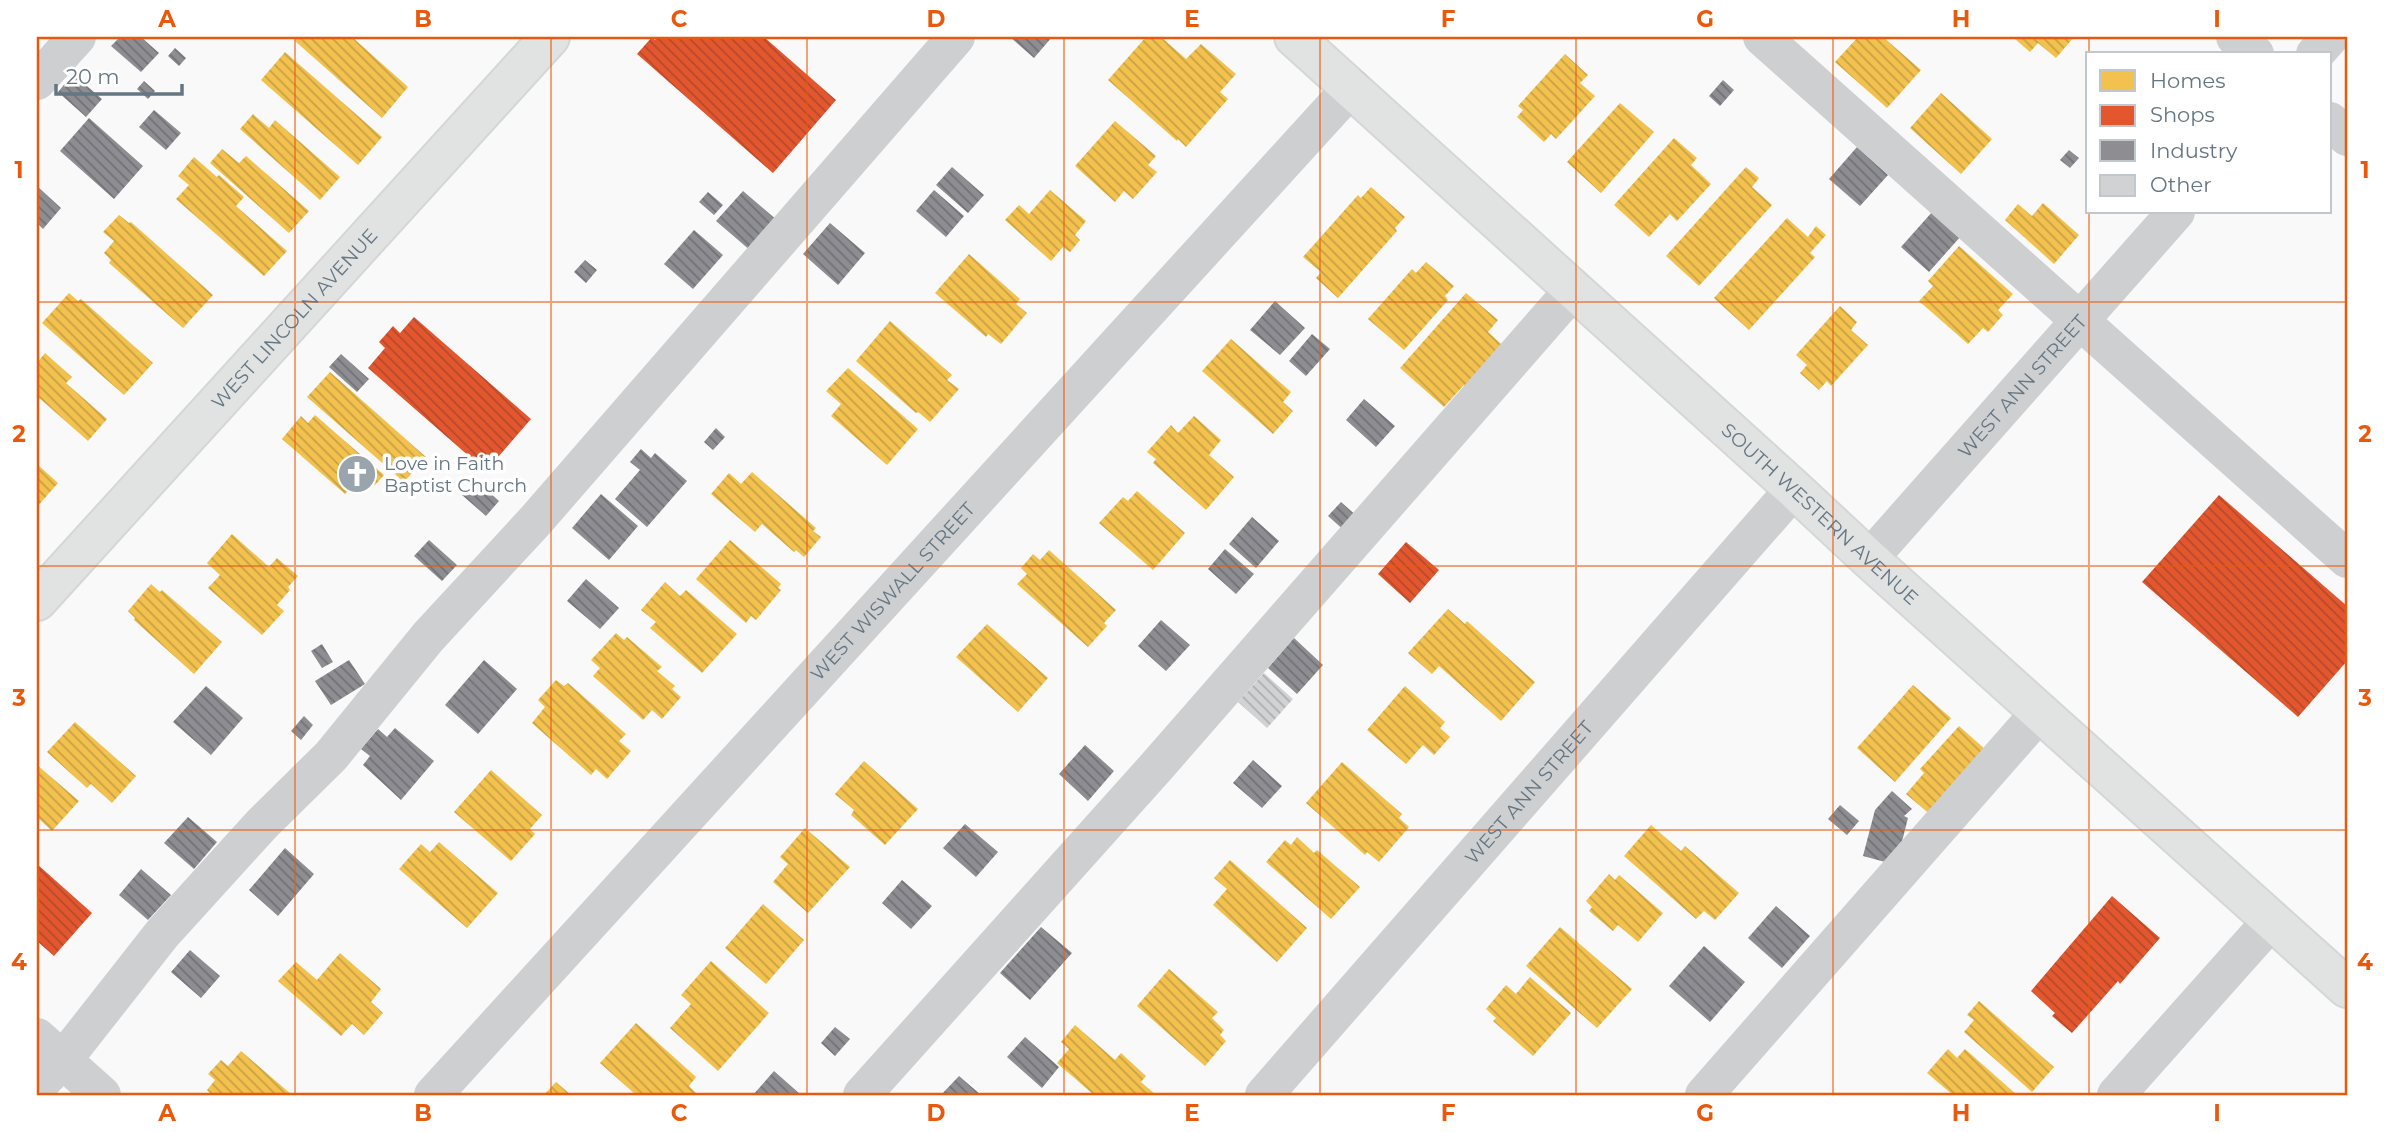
<svg xmlns="http://www.w3.org/2000/svg" width="2384" height="1132" font-family="Montserrat,sans-serif">
  <style>
    .homes { fill: url(#homes-back-hatch) }
    .shops { fill: url(#shops-back-hatch) }
    .industry { fill: url(#industry-back-hatch) }
    .building { fill: url(#building-back-hatch) }
    .lines { fill: none; stroke-linecap: round; stroke-linejoin: round }
    .major-casing { stroke: #d5d6d7; stroke-width: 42 }
    .minor { stroke: #cecfd0; stroke-width: 38 }
    .major { stroke: #e1e2e2; stroke-width: 38 }
    .grid { fill: none; stroke: #e8590c; stroke-width: 2; stroke-opacity: 0.55 }
    .labels { text-anchor: middle; dominant-baseline: central; stroke-width: 7; stroke-linejoin: round; paint-order: stroke }
    .street-label { font-size: 19px; fill: #657683; stroke: #fff }
    .poi-label { font-size: 19px; fill: #657683; stroke: #fff; text-anchor: start }
    .neatline { fill: none; stroke: #e8590c; stroke-width: 2.5 }
    .grid-label { font-size: 23px; text-anchor: middle; font-weight: bold; fill: #e8590c }
  </style>
  <defs>
    <pattern id="homes-back-hatch" width="6" height="6" patternUnits="userSpaceOnUse" patternTransform="scale(1.75)"><rect width="6" height="6" fill="#f2c14e"/><path d="M-1 5l2 2M0 0l6 6M5-1l2 2" fill="none" stroke="#c8a146"/></pattern>
    <pattern id="shops-back-hatch" width="6" height="6" patternUnits="userSpaceOnUse" patternTransform="scale(1.75)"><rect width="6" height="6" fill="#e4572e"/><path d="M-1 5l2 2M0 0l6 6M5-1l2 2" fill="none" stroke="#b24a2c"/></pattern>
    <pattern id="industry-back-hatch" width="6" height="6" patternUnits="userSpaceOnUse" patternTransform="scale(1.75)"><rect width="6" height="6" fill="#8d8d92"/><path d="M-1 5l2 2M0 0l6 6M5-1l2 2" fill="none" stroke="#717277"/></pattern>
    <pattern id="building-back-hatch" width="6" height="6" patternUnits="userSpaceOnUse" patternTransform="scale(1.75)"><rect width="6" height="6" fill="#d0d2d3"/><path d="M-1 5l2 2M0 0l6 6M5-1l2 2" fill="none" stroke="#acafb1"/></pattern>
  </defs>
  <rect width="100%" height="100%" fill="#f9f9f9"/>
  <path class="homes" d="M298,37H352L408,87L382,118L295,41Z
    M1146,37H1161L1186,59L1201,44L1236,74L1220,92L1228,99L1186,147L1178,139L1177,141L1108,80Z
    M1858,37H1883L1921,70L1887,108L1835,62Z
    M2017,37H2074L2056,58L2038,43L2030,52L2015,39Z
    M285,52L382,137L358,165L261,80Z
    M1565,54L1588,75L1580,83L1595,96L1556,139L1551,134L1544,142L1517,117L1523,110L1518,106Z
    M1941,93L1992,139L1961,174L1910,128Z
    M1620,103L1654,132L1601,193L1567,162Z
    M253,114L269,128L275,120L340,177L320,200L240,129Z
    M1115,121L1156,156L1148,165L1157,172L1133,199L1124,191L1115,202L1075,166Z
    M1674,138L1697,158L1691,165L1711,184L1677,221L1670,214L1649,237L1614,205Z
    M222,149L239,163L246,156L309,211L289,233L210,163Z
    M194,157L217,177L219,175L244,197L236,206L287,251L264,276L176,199L189,185L178,176Z
    M1746,167L1759,178L1752,187L1772,205L1699,286L1666,256Z
    M1371,187L1405,217L1395,228L1397,231L1338,298L1316,278L1321,272L1303,257L1358,195L1361,198Z
    M1050,190L1086,221L1075,235L1080,240L1070,252L1063,247L1051,261L1005,220L1019,205L1029,214Z
    M2043,203L2079,235L2054,264L2005,220L2018,204L2032,216Z
    M119,215L129,223L131,222L213,295L183,328L109,263L111,260L104,253L114,241L103,232Z
    M1787,218L1808,237L1816,226L1826,235L1810,253L1815,257L1749,330L1714,298Z
    M1959,246L2013,294L1998,310L2003,315L1988,332L1983,328L1968,344L1919,301L1933,286L1928,281Z
    M969,254L1020,299L1016,304L1027,313L1001,344L988,334L986,337L935,293Z
    M1426,262L1454,286L1445,296L1448,300L1404,350L1368,319L1412,269L1416,273Z
    M69,293L78,301L81,299L153,363L124,395L42,323Z
    M1466,293L1498,320L1488,332L1501,344L1466,388L1464,385L1444,407L1400,368Z
    M1840,306L1857,322L1851,330L1868,345L1831,386L1827,381L1819,390L1800,373L1807,365L1796,355Z
    M890,321L952,375L947,380L959,389L930,422L918,412L916,413L856,361Z
    M1231,339L1291,392L1283,402L1293,411L1273,434L1202,371Z
    M45,353L72,377L66,383L107,419L88,441L37,396V363Z
    M848,368L918,429L887,465L831,416L841,404L826,391Z
    M330,372L426,457L404,482L307,397Z
    M315,415L384,475L375,485L362,474L345,494L282,439L301,416L308,423Z
    M1194,416L1221,440L1209,455L1234,477L1206,510L1153,463L1156,459L1147,452L1171,425L1178,433Z
    M37,464L58,483L37,507Z
    M752,472L816,528L813,531L821,537L804,557L796,550L794,552L762,524L755,532L711,494L729,473L741,484Z
    M1137,491L1185,533L1153,570L1099,523L1123,497L1128,501Z
    M232,534L269,567L277,558L298,576L288,587L290,590L277,605L284,611L262,635L208,588L220,575L207,563Z
    M730,540L781,584L778,588L781,590L756,620L751,616L746,623L696,579Z
    M1049,550L1116,610L1104,623L1107,626L1088,647L1017,584L1027,574L1021,568L1033,554L1040,560Z
    M665,582L680,596L686,590L737,634L702,673L650,628L656,622L641,610Z
    M151,584L160,592L162,590L222,642L194,674L134,620L135,618L128,611Z
    M1448,609L1465,624L1467,621L1535,682L1501,721L1439,666L1432,674L1408,653Z
    M987,624L1048,678L1018,712L956,657Z
    M616,633L624,640L627,637L662,667L657,671L675,686L672,689L681,697L662,719L652,710L643,720L593,676L600,668L591,660Z
    M556,680L564,686L568,683L626,734L619,741L631,751L607,779L596,769L591,775L532,723L545,707L538,700Z
    M1913,685L1951,718L1895,782L1857,748Z
    M1405,686L1445,722L1440,728L1450,737L1434,755L1423,745L1406,764L1367,730Z
    M75,722L136,776L112,803L91,784L87,788L47,752Z
    M1959,726L1995,758L1938,821L1906,794L1924,773L1920,769Z
    M864,761L918,809L885,845L851,815L854,810L835,794Z
    M1342,762L1402,814L1399,818L1409,827L1379,862L1367,852L1365,855L1306,803Z
    M37,765L79,801L52,831L37,817Z
    M491,770L542,815L530,829L535,834L511,861L454,812Z
    M1651,825L1681,851L1685,846L1739,893L1715,920L1704,911L1696,919L1624,856Z
    M805,828L850,867L808,913L773,882L788,864L780,857Z
    M1297,837L1314,853L1317,850L1360,887L1331,919L1266,862L1285,840L1291,845Z
    M439,842L498,893L467,928L399,869L421,844L430,852Z
    M1230,860L1307,928L1277,962L1213,905L1227,889L1214,878Z
    M1609,874L1615,880L1619,875L1663,913L1638,942L1618,925L1613,931L1589,911L1592,907L1586,901Z
    M763,904L804,940L766,984L725,948Z
    M1560,927L1632,989L1597,1028L1526,966Z
    M340,953L381,989L371,1002L383,1013L364,1035L352,1024L341,1036L278,981L296,962L317,980Z
    M711,961L769,1013L718,1071L670,1028L691,1004L681,995Z
    M1169,969L1218,1012L1212,1018L1224,1030L1220,1035L1226,1041L1205,1066L1137,1006Z
    M1530,977L1571,1013L1533,1056L1493,1021L1496,1018L1486,1009L1506,985L1516,994Z
    M1979,1001L2054,1067L2032,1092L1964,1032L1974,1020L1967,1015Z
    M636,1023L696,1077L689,1086L698,1095H636L600,1063Z
    M1075,1025L1115,1060L1121,1053L1146,1076L1141,1082L1156,1095H1094L1057,1063L1069,1049L1061,1042Z
    M1948,1049L1957,1058L1965,1049L2017,1095H1953L1927,1073Z
    M241,1051L292,1095H212L207,1090L215,1080L208,1074L221,1060L228,1066Z
    M556,1082L571,1095H544Z"/>
  <path class="shops" d="M652,37L655,40L657,37H764L836,100L773,173L637,54Z
    M414,317L531,419L486,471L368,368L385,348L379,342L393,326L400,333Z
    M2219,495L2347,606V661L2298,717L2142,582Z
    M1406,542L1439,570L1410,603L1378,574Z
    M37,864L92,913L54,956L37,941Z
    M2112,896L2160,938L2120,984L2118,981L2072,1033L2052,1016L2055,1013L2031,991Z"/>
  <path class="industry" d="M120,37H141L159,53L141,72L111,46Z
    M1010,37H1052L1034,58Z
    M175,48L186,58L179,66L168,56Z
    M73,74L102,99L86,117L58,92Z
    M1723,80L1734,90L1720,106L1709,96Z
    M144,81L155,91L148,99L137,89Z
    M154,110L181,133L166,150L139,127Z
    M89,118L143,166L114,199L60,151Z
    M1857,147L1888,175L1860,206L1829,179Z
    M2069,150L2079,158L2070,168L2060,160Z
    M952,167L984,195L968,213L936,185Z
    M37,186L61,208L43,229L37,223Z
    M934,190L964,216L946,237L916,211Z
    M743,191L778,221L751,251L716,221Z
    M708,192L723,205L714,215L699,202Z
    M1933,211L1961,236L1929,272L1901,247Z
    M830,223L865,253L838,285L803,254Z
    M694,230L723,255L693,289L664,264Z
    M585,260L597,270L586,283L574,272Z
    M1275,301L1305,328L1280,355L1250,330Z
    M1312,334L1330,349L1306,376L1289,361Z
    M341,354L369,379L357,392L329,367Z
    M1364,399L1395,426L1376,447L1346,420Z
    M716,428L725,437L713,450L704,442Z
    M641,449L651,458L655,453L687,481L647,527L615,499L640,470L630,462Z
    M476,480L499,501L486,516L462,495Z
    M601,494L638,526L609,560L572,528Z
    M1341,502L1359,518L1346,532L1328,516Z
    M1252,517L1279,541L1256,568L1229,544Z
    M429,540L457,565L442,581L414,556Z
    M1225,549L1254,574L1236,594L1208,569Z
    M586,579L619,608L600,629L567,601Z
    M1161,620L1190,645L1166,671L1138,646Z
    M1294,638L1323,665L1297,694L1268,668Z
    M322,644L333,662L322,668L311,651Z
    M349,660L365,684L331,705L315,681Z
    M484,660L517,689L478,734L445,705Z
    M206,686L243,718L211,755L173,722Z
    M304,716L313,725L301,740L291,731Z
    M395,728L434,761L401,800L363,765L370,756L361,749L378,729L387,737Z
    M1085,745L1114,771L1088,801L1059,774Z
    M1253,760L1282,786L1262,808L1233,783Z
    M1892,791L1912,809L1904,816L1908,818L1896,865L1863,856L1875,810Z
    M1840,805L1859,821L1847,835L1828,819Z
    M188,817L217,842L194,869L164,843Z
    M965,824L998,852L976,877L943,848Z
    M285,848L314,874L278,916L249,890Z
    M141,869L171,895L148,920L119,895Z
    M902,880L932,906L911,929L882,903Z
    M1776,906L1810,936L1782,968L1748,938Z
    M1041,927L1072,953L1030,1000L1000,973Z
    M1704,946L1745,982L1710,1022L1669,986Z
    M190,950L220,976L201,998L171,972Z
    M835,1027L850,1039L835,1056L821,1043Z
    M1025,1037L1059,1067L1042,1088L1007,1057Z
    M774,1071L801,1095H753Z
    M959,1076L981,1095H941Z"/>
  <path class="building" d="M1264,673L1293,699L1267,728L1238,702Z"/>
  <g class="lines">
    <g class="major-casing">
      <g id="major">
        <path id="s4" d="M1294,37L1794,489L1869,559L2347,988"/>
        <path id="s5" d="M37,601L550,37"/>
      </g>
    </g>
    <g class="minor">
      <path d="M1762,37L2347,559"/>
      <path d="M2235,37L2255,54"/>
      <path d="M2315,54L2330,37"/>
      <path d="M37,81L77,37"/>
      <path d="M2330,121L2347,137"/>
      <path id="s1" d="M1869,559L2176,212"/>
      <path d="M37,1037L102,1095"/>
      <path d="M37,1086L63,1060L162,934L262,824L331,756L428,637L536,520L956,37"/>
      <path id="s2" d="M433,1095L1352,87"/>
      <path d="M862,1095L1157,766L1574,289"/>
      <path id="s3" d="M1264,1095L1794,489"/>
      <path d="M1704,1095L2040,712"/>
      <path d="M2116,1095L2272,920"/>
    </g>
    <use href="#major" class="major"/>
  </g>
  <path class="grid" d="M295,37V1095M551,37V1095M807,37V1095M1064,37V1095M1320,37V1095M1576,37V1095M1833,37V1095M2089,37V54M2089,212V1095M37,302H2347M37,566H2347M37,830H2347"/>
  <defs>
    <g id="church-disc" transform="scale(2.0125)"><circle r="9.5" fill="#99a4ac" stroke="#fff"/><path d="M-1.2-6h2.4v3.5h3.3v2.4h-3.3V6h-2.4V-.1h-3.3v-2.4h3.3Z" fill="#fff"/></g>
  </defs>
  <g fill-rule="evenodd">
    <use href="#church-disc" x="357" y="474"/>
  </g>
  <g class="labels">
    <g class="street-label">
      <text stroke="none"><textPath href="#s5" startOffset="382">WEST LINCOLN AVENUE</textPath></text>
      <text stroke="none"><textPath href="#s1" startOffset="231">WEST ANN STREET</textPath></text>
      <text stroke="none"><textPath href="#s4" startOffset="710">SOUTH WESTERN AVENUE</textPath></text>
      <text stroke="none"><textPath href="#s2" startOffset="682">WEST WISWALL STREET</textPath></text>
      <text stroke="none"><textPath href="#s3" startOffset="402">WEST ANN STREET</textPath></text>
    </g>
    <g class="poi-label">
      <text x="384" y="463">Love in Faith<tspan x="384" dy="22">Baptist Church</tspan></text>
    </g>
  </g>
  <rect width="2384" height="1132" fill="none" stroke="#ffffff" stroke-width="77"/>
  <rect x="2086" y="52" width="245" height="161" fill="#ffffff" stroke="#c1c8cd" stroke-width="2"/>
  <rect x="2100" y="70" width="35" height="21" fill="#f2c14e" stroke="#c1c8cd" stroke-width="2"/>
  <text x="2150" y="88" font-size="21" fill="#657683">Homes</text>
  <rect x="2100" y="105" width="35" height="21" fill="#e4572e" stroke="#c1c8cd" stroke-width="2"/>
  <text x="2150" y="122" font-size="21" fill="#657683">Shops</text>
  <rect x="2100" y="140" width="35" height="21" fill="#8d8d92" stroke="#c1c8cd" stroke-width="2"/>
  <text x="2150" y="158" font-size="21" fill="#657683">Industry</text>
  <rect x="2100" y="175" width="35" height="21" fill="#d0d2d3" stroke="#c1c8cd" stroke-width="2"/>
  <text x="2150" y="192" font-size="21" fill="#657683">Other</text>
  <path d="M56 84v10h126v-10" fill="none" stroke="#657683" stroke-width="3.5"/>
  <text x="66" y="84" font-size="21" fill="#657683" stroke="#ffffff" stroke-width="5" paint-order="stroke">20 m</text>
  <rect x="38" y="38" width="2308" height="1056" class="neatline"/>
  <g class="grid-label">
    <text x="167" y="27">A</text>
    <text x="423" y="27">B</text>
    <text x="679" y="27">C</text>
    <text x="936" y="27">D</text>
    <text x="1192" y="27">E</text>
    <text x="1448" y="27">F</text>
    <text x="1705" y="27">G</text>
    <text x="1961" y="27">H</text>
    <text x="2217" y="27">I</text>
    <text x="19" y="178">1</text>
    <text x="2365" y="178">1</text>
    <text x="19" y="442">2</text>
    <text x="2365" y="442">2</text>
    <text x="19" y="706">3</text>
    <text x="2365" y="706">3</text>
    <text x="19" y="970">4</text>
    <text x="2365" y="970">4</text>
    <text x="167" y="1121">A</text>
    <text x="423" y="1121">B</text>
    <text x="679" y="1121">C</text>
    <text x="936" y="1121">D</text>
    <text x="1192" y="1121">E</text>
    <text x="1448" y="1121">F</text>
    <text x="1705" y="1121">G</text>
    <text x="1961" y="1121">H</text>
    <text x="2217" y="1121">I</text>
  </g>
</svg>
